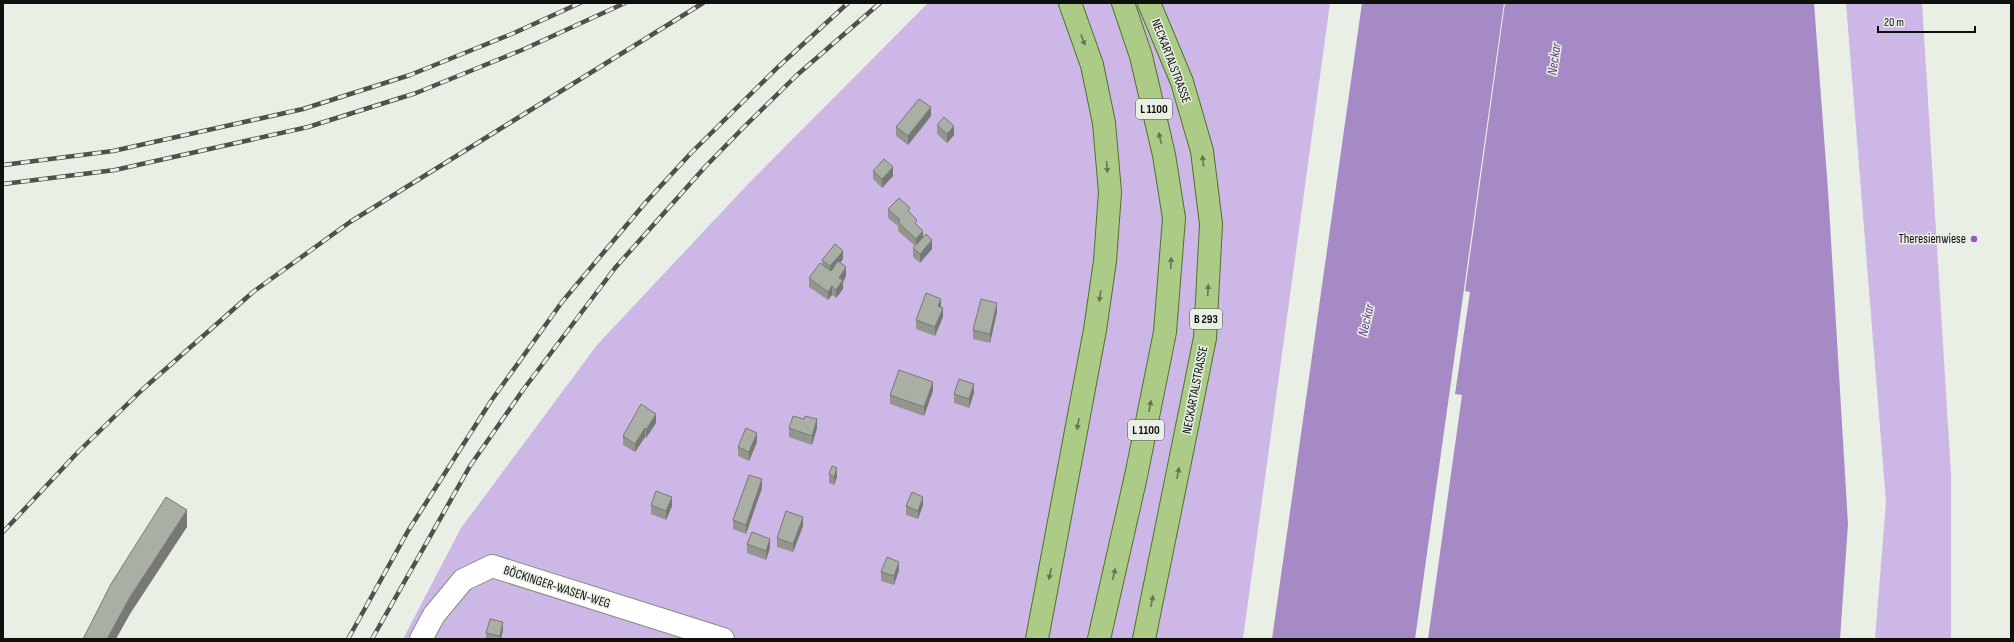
<svg xmlns="http://www.w3.org/2000/svg" width="2014" height="642" font-family="'Sofia Sans Condensed',sans-serif">
  <style>
    .green { fill: #ccb7e6 }
    .water { fill: #a68ac6 }
    .lines { fill: none; stroke-linecap: round; stroke-linejoin: round }
    .minor-casing { stroke: #878c84; stroke-width: 24 }
    .major-casing { stroke: #507328; stroke-width: 24 }
    .minor { stroke: #fff; stroke-width: 22 }
    .major { stroke: #abcb87; stroke-width: 22 }
    .rail-casing { stroke: #4e514c; stroke-width: 4.5 }
    .rail { stroke: #eaefe6; stroke-width: 3; stroke-dasharray: 9; stroke-linecap: butt }
    .wall { fill: #92968f }
    .shaded-wall { fill: #777a74 }
    .building { fill: #aaafa6; stroke: #777a74 }
    .oneway { fill: #647750 }
    .poi-dot { fill: #9255cc; stroke: #eaefe6; stroke-width: 1.5 }
    .labels { text-anchor: middle; dominant-baseline: central; stroke-width: 3; stroke-linejoin: round; paint-order: stroke }
    .shield { fill: #eaefe6; stroke: #50534e; stroke-width: 1 }
    .shield-label { font-size: 12px; font-weight: bold; fill: #0e100d }
    .street-label { font-size: 13px; fill: #0e100d; stroke: #eaefe6 }
    .poi-label { font-size: 13px; fill: #0e100d; stroke: #eaefe6; text-anchor: end }
    .water-label { font-size: 14px; font-style: italic; fill: #643f89; stroke: #eaefe6 }
  </style>
  <rect width="100%" height="100%" fill="#eaefe6"/>
  <path class="green" d="M928,3H1330L1243,639H403L461,528L597,345L749,183Z
    M1846,3H1922L1951,474V639H1875L1886,502Z"/>
  <path class="water" d="M1362,3H1504L1415,639H1272Z
    M1505,3H1814L1828,190L1848,524L1840,639H1428L1462,395L1455,394L1470,292L1465,291Z"/>
  <g class="lines">
    <g class="minor-casing">
      <path id="minor" d="M421,639L434,615L463,580L492,566L723,639"/>
    </g>
    <g class="major-casing">
      <path id="major" d="M1037,639L1095,330L1105,261L1110,192L1104,123L1092,65L1070,3
        M1099,639L1136,476L1165,332L1174,218L1164,155L1141,56L1123,3
        M1144,639L1205,338L1211,224L1202,151L1182,82L1149,3"/>
    </g>
    <use href="#minor" class="minor"/>
    <use href="#major" class="major"/>
    <g class="rail-casing">
      <path id="rail" d="M3,165L113,151L303,109L410,75L514,33L580,3
        M3,184L115,170L308,127L416,93L522,50L625,3
        M3,532L79,451L143,389L253,292L350,222L703,3
        M348,639L408,531L491,401L562,302L646,202L691,153L778,67L848,3
        M372,639L470,466L523,390L615,268L705,167L743,128L797,75L880,3"/>
    </g>
    <use href="#rail" class="rail"/>
  </g>
  <path class="wall" d="M931,116L908,145L896,136V127Z
    M937,125L954,135L947,143L937,134Z
    M873,171L893,176L882,188L873,179Z
    M888,209L910,214L923,236L932,249L920,263L913,257V248L915,246L898,231V226L888,218Z
    M843,259L840,263L846,276L843,282V289L836,298L832,295L828,300L809,287V278L822,264V260Z
    M941,307L943,317L935,336L916,329V320Z
    M997,312L990,343L973,339V330Z
    M933,391L924,416L890,404V395Z
    M974,393L969,408L954,403V394Z
    M656,423L646,438L645,437L635,452L623,445V436Z
    M789,428H817L812,445L789,437Z
    M757,442L749,461L738,456V447Z
    M829,474L837,477L834,485L829,483Z
    M762,488L746,534L733,529V520Z
    M651,505L672,506L666,520L651,514Z
    M923,505L918,519L906,515V506Z
    M803,526L793,552L777,547V538Z
    M747,544L770,548L766,560L747,553Z
    M899,570L894,585L881,581V572Z
    M503,630L501,639H486V633Z"/>
  <path class="shaded-wall" d="M931,107V116L908,145V136Z
    M954,126V135L947,143V134Z
    M893,167V176L882,188V179Z
    M923,231V239L916,248V239Z
    M932,240V249L920,263V254Z
    M843,251V259L830,275V266Z
    M846,267V276L843,282V289L836,298V290L839,278Z
    M832,286V295L828,300V292Z
    M941,299V308L938,306Z
    M997,303V312L990,343V334Z
    M943,308V317L935,336V327Z
    M933,382V391L924,416V407Z
    M974,384V393L969,408V399Z
    M656,414V423L646,438V430Z
    M817,419V428L812,445V436Z
    M645,428V437L635,452V444Z
    M757,433V442L749,461V452Z
    M837,468V477L834,485V477Z
    M762,479V488L746,534V525Z
    M672,497V506L666,520V511Z
    M923,497V505L918,519V511Z
    M187,510V527L130,614L116,639H107L130,597Z
    M803,517V526L793,552V544Z
    M770,539V548L766,560V551Z
    M899,562V570L894,585V576Z
    M503,622V630L501,639H500V636Z"/>
  <path class="building" d="M919,99L931,107L908,136L896,127Z
    M944,117L954,126L947,134L937,125Z
    M884,159L893,167L882,179L873,171Z
    M899,198L910,208L908,211L917,220L915,223L923,231L916,239L898,222L900,220L888,209Z
    M926,234L932,240L920,254L913,248Z
    M835,244L843,251L830,266L822,260Z
    M838,261L846,267L839,278L843,280L836,290L832,286L828,292L809,278L820,263L831,271Z
    M926,293L941,299L938,306L943,308L935,327L916,320Z
    M981,299L997,303L990,334L973,330Z
    M899,370L933,382L924,407L890,395Z
    M959,379L974,384L969,399L954,394Z
    M641,404L656,414L646,430L645,428L635,444L623,436Z
    M793,416L804,419L805,416L817,419L812,436L789,428Z
    M746,428L757,433L749,452L738,447Z
    M832,466L837,468L834,477L829,474Z
    M749,475L762,479L746,525L733,520Z
    M656,491L672,497L666,511L651,505Z
    M912,492L923,497L918,511L906,506Z
    M166,497L187,510L130,597L107,639H83L111,584Z
    M786,511L803,517L793,544L777,538Z
    M752,532L770,539L766,551L747,544Z
    M887,557L899,562L894,576L881,572Z
    M490,619L503,622L500,636L486,633Z"/>
  <defs><path id="oneway-solid" d="M-6-.8H1V-3.2L6.5 0L1 3.2V.8H-6Z"/></defs>
  <g class="oneway">
    <use href="#oneway-solid" transform="translate(1083 40) rotate(70)"/>
    <use href="#oneway-solid" transform="translate(1160 138) rotate(-103)"/>
    <use href="#oneway-solid" transform="translate(1203 161) rotate(-97)"/>
    <use href="#oneway-solid" transform="translate(1107 167) rotate(85)"/>
    <use href="#oneway-solid" transform="translate(1171 263) rotate(-87)"/>
    <use href="#oneway-solid" transform="translate(1208 290) rotate(-87)"/>
    <use href="#oneway-solid" transform="translate(1100 296) rotate(98)"/>
    <use href="#oneway-solid" transform="translate(1150 406) rotate(-79)"/>
    <use href="#oneway-solid" transform="translate(1078 424) rotate(100)"/>
    <use href="#oneway-solid" transform="translate(1178 473) rotate(-79)"/>
    <use href="#oneway-solid" transform="translate(1050 574) rotate(101)"/>
    <use href="#oneway-solid" transform="translate(1114 574) rotate(-77)"/>
    <use href="#oneway-solid" transform="translate(1152 601) rotate(-79)"/>
  </g>
  <circle class="poi-dot" cx="1974" cy="239" r="4"/>
  <g class="labels">
    <g class="shield">
      <rect x="1136" y="99" width="36" height="20" rx="3"/>
      <rect x="1190" y="309" width="32" height="20" rx="3"/>
      <rect x="1128" y="420" width="36" height="20" rx="3"/>
    </g>
    <g class="shield-label">
      <text x="1154" y="109">L 1100</text>
      <text x="1206" y="319">B 293</text>
      <text x="1146" y="430">L 1100</text>
    </g>
    <g class="street-label">
      <text transform="translate(1171 61) rotate(69)">NECKARTALSTRASSE</text>
      <text transform="translate(1195 390) rotate(-79)">NECKARTALSTRASSE</text>
      <text transform="translate(557 587) rotate(18)">BÖCKINGER-WASEN-WEG</text>
    </g>
    <g class="poi-label">
      <text x="1966" y="239">Theresienwiese</text>
    </g>
    <g class="water-label">
      <text transform="translate(1554 59) rotate(-82)">Neckar</text>
      <text transform="translate(1366 320) rotate(-77)">Neckar</text>
    </g>
  </g>
  <rect width="2014" height="642" fill="none" stroke="#0e100d" stroke-width="8"/>
  <path d="M1878 26v6h97v-6" fill="none" stroke="#0e100d" stroke-width="2"/>
  <text x="1884" y="26" font-size="12" fill="#0e100d" stroke="#eaefe6" stroke-width="3" paint-order="stroke">20 m</text>
</svg>
